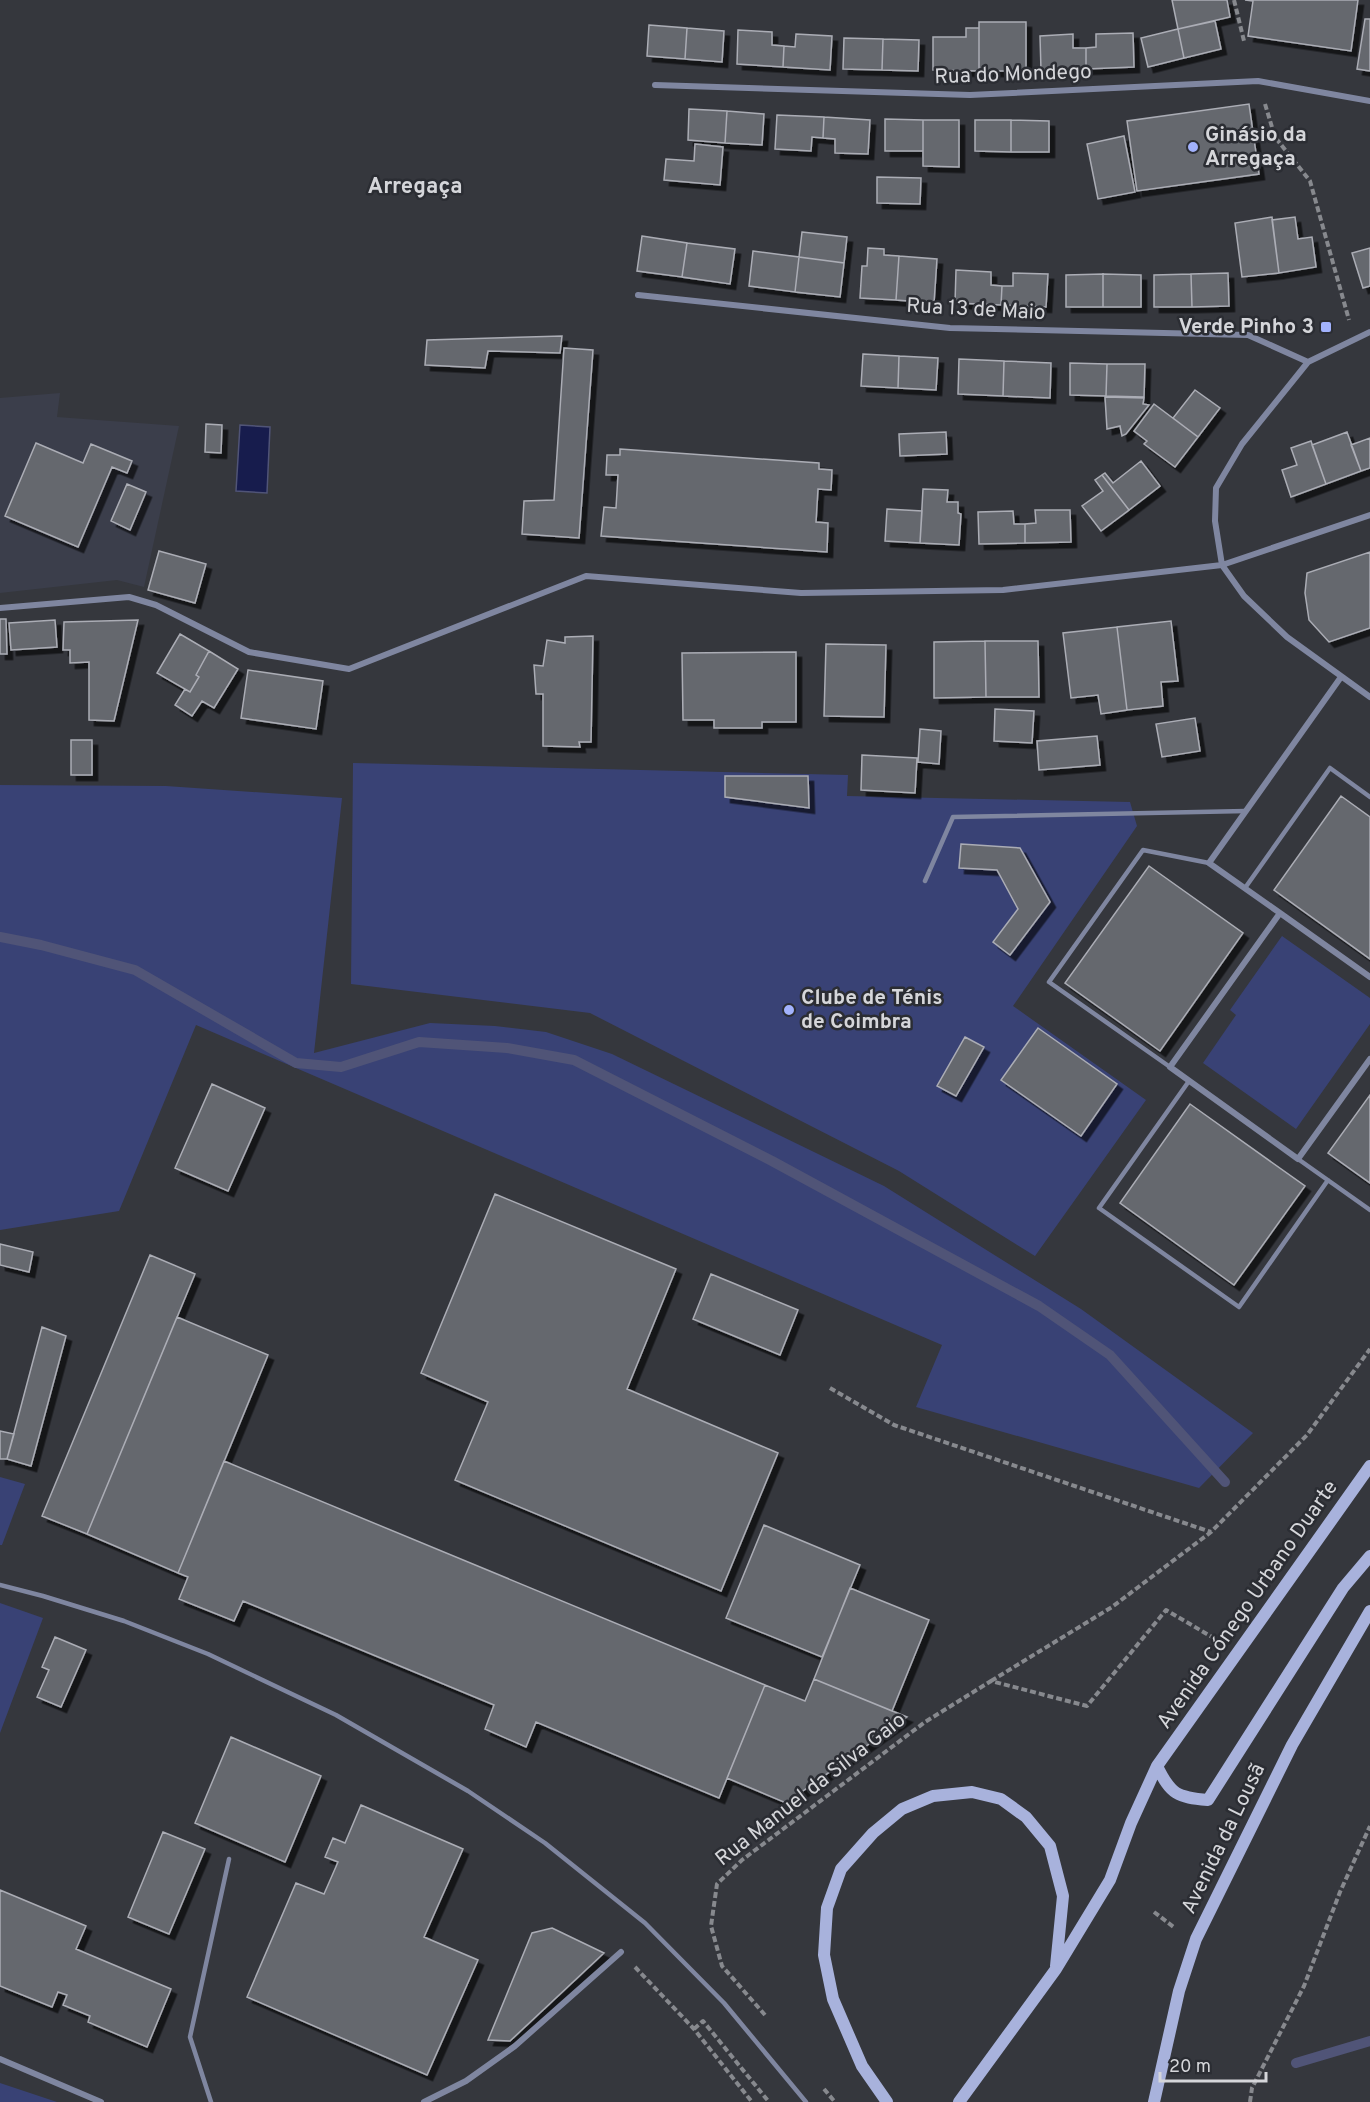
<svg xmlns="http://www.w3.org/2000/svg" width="1370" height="2102" font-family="Overpass,sans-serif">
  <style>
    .built { fill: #3b3e4b }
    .green { fill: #394275 }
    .water { fill: #171c4d; stroke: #505477; stroke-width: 1.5 }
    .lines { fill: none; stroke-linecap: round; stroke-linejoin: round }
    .stream { stroke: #505477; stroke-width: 10 }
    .building { fill: #65676e; stroke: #abadb5; stroke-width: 1.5; filter: url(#shadow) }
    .path { stroke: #87898e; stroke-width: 4; stroke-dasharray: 6 3; stroke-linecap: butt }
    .lane { stroke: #7f86a0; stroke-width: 4.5 }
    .street { stroke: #7f86a0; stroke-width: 6 }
    .secondary { stroke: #a8b2dc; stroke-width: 12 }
    .poi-dot { fill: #a2b2fd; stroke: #2b2d33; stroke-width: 2 }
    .labels { text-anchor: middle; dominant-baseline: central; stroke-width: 5; stroke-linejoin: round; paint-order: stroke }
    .street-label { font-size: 21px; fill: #d5d6da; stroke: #2b2d33 }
    .poi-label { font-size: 21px; font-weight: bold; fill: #d5d6da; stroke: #2b2d33; text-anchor: start }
    .neighbourhood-label { font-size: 22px; font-weight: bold; fill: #d5d6da; stroke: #2b2d33 }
  </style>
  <defs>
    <filter id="shadow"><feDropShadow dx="5.5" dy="5.5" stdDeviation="0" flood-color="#0009"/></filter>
  </defs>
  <rect width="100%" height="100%" fill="#35373d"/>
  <path class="built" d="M60,393L57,417L179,426L144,587L117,580L0,593V398Z"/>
  <path class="green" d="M353,763L848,775L847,796L1130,802L1137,826L1013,1006L1146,1100L1035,1256L899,1171L590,1013L351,984Z
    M0,785L166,786L342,798L314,1053L430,1023L495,1026L546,1032L612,1054L884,1186L1081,1309L1253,1433L1199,1488L916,1407L942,1345L196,1025L119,1211L0,1230Z
    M1282,936L1370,998V1024L1296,1129L1203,1063L1236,1015L1230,1010Z
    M0,1477L25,1484L2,1545H0Z
    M0,1603L43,1618L0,1733Z
    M0,2083L57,2102H0Z"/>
  <path class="water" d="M240,425L270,427L267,493L236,491Z"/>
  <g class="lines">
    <path class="stream" d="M0,937L41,945L135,970L296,1063L341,1067L419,1042L507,1048L574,1060L772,1161L1039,1306L1110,1355L1225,1482
      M1296,2063L1370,2041"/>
  </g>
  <path class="building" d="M1172,0H1227L1230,17L1178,29Z
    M1245,0H1358L1351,51L1248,36L1253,1Z
    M1365,19H1370V71L1357,69Z
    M1215,21L1221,49L1184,58L1178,29Z
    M979,22H1026V71H979Z
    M649,25L687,28L685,59L647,56Z
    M687,28L724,31L722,62L685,59Z
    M966,28H979V71L933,70V37H966Z
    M1178,29L1184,58L1148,67L1141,38Z
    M738,30L772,32V45L784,46L783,67L737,64Z
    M1133,33L1134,67L1086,69V48L1096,47V34Z
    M796,34L832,36L830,70L783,67L784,46L795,47Z
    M1073,34V48H1086V69L1041,70L1040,36Z
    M844,38L883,39L882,70L843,69Z
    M883,39L919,40L918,71L882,70Z
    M1249,104L1259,174L1137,191L1127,121Z
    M689,109L727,111L725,143L688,140Z
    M727,111L764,114L762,145L725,143Z
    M777,115L824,117L823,138L812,137L811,151L775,149Z
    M824,117L870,120L868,154L835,153V139L823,138Z
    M885,119L923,120V151H885Z
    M923,120H959V167L923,166Z
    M975,120H1011V152L975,151Z
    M1011,120L1049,121V152H1011Z
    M1124,136L1135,192L1098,199L1087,144Z
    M695,144L723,147L720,185L664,180L666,159L694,161Z
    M877,177L921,178L920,204L877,203Z
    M1272,217L1279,273L1242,277L1235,223Z
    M1295,217L1298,239L1312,237L1316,267L1279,273L1272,220Z
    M802,232L847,237L844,263L799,257Z
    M642,236L687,243L682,277L637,271Z
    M687,243L735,249L730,284L682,277Z
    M868,248L884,249V255L899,256L896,300L860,298L862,266H867Z
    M1370,248V286L1363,288L1352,253Z
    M753,251L799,257L795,292L749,286Z
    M899,256L937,259L934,303L896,300Z
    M799,257L844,263L840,297L795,292Z
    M956,270L991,272V285L1002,286L1001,305L955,303Z
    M1013,273L1048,274L1046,307L1001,305L1002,286H1013Z
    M1228,273L1229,306L1192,307L1191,274Z
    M1103,274L1141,275V307H1103Z
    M1103,274V307H1066V275Z
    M1191,274L1192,307H1154V275Z
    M562,336L560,353L488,351L485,368L425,365L427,340Z
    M564,348L593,350L579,538L522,534L524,501L554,500Z
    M863,354L899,356L898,388L861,386Z
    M899,356L938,358L936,390L898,388Z
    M959,359L1004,361L1003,396L958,394Z
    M1004,361L1051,363L1050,398L1003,396Z
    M1070,363L1107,364L1106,396L1070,395Z
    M1107,364H1145L1144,397L1106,396Z
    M1195,390L1220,408L1198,437L1173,418Z
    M1105,397L1144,398L1143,404L1149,405L1126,434L1122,436L1120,426L1107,429Z
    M1154,404L1198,437L1175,467L1144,444L1147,441L1134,431Z
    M206,424L222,425L221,453L205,452Z
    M946,432L947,454L900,456L899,434Z
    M1347,432L1361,471L1326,484L1312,445Z
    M1370,438V468L1361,471L1351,445Z
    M1311,441L1326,484L1291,497L1282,470L1297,465L1291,448Z
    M36,443L83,463L91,444L132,461L127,473L112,467L78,547L5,516Z
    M620,449L819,463V469L832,470L831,490L818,489L816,522L828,523L827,552L601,536L604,507L616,508L618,475H606L607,455H620Z
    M1141,461L1160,486L1129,510L1102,475L1105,473L1113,483Z
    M1102,475L1129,510L1101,531L1082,506L1103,491L1095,480Z
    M127,484L146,492L130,530L111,521Z
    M923,489L948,490L947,502H958V513L961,514L959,545L920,543Z
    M887,509L922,511L920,543L885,541Z
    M1035,510H1070L1071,542L1025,543V524L1036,523Z
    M1013,511L1014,524H1025V543L979,544L978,512Z
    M159,551L206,564L195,603L148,590Z
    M1370,552V628L1329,642L1309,620L1305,593L1307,573Z
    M0,619H6L7,654H0Z
    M55,620L57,647L11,650L9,623Z
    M138,620L114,721L89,720V662L70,663V650H63L64,622Z
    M1171,621L1178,681L1161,682L1163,706L1127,710L1117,627Z
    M1117,627L1127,710L1101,714L1098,695L1071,698L1063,633Z
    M180,634L209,651L196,675L199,677L190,692L157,673Z
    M593,636L591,742H579L580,747L543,746V694H536L534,665L543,666L547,640L565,643V637Z
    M985,641H1038L1039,697H986Z
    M985,641L986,697L934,698V642Z
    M826,644L886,645L884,717L824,716Z
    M209,651L238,669L214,708L202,701L192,716L175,705L185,689L190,692L199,677L196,675Z
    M796,652V722H762V728H714V720H683L682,653Z
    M248,670L323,681L316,729L241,718Z
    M995,709L1034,711L1032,743L994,741Z
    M1195,718L1200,751L1162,757L1156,724Z
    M920,729L941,731L939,764L918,762Z
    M1097,736L1100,765L1039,770L1037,741Z
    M71,740H92V775H71Z
    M862,755L917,758L915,793L861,790Z
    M725,776H808L809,808L725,797Z
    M1341,796L1370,817V959L1274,890Z
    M961,844L1020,848L1050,902L1010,955L993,942L1018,909L997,870L959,868Z
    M1149,866L1243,933L1160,1051L1065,983Z
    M1038,1028L1117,1084L1081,1136L1001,1080Z
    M965,1037L984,1047L956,1096L937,1086Z
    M212,1084L265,1108L228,1191L175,1168Z
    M1370,1095V1183L1328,1153Z
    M1190,1104L1305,1186L1234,1285L1120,1203Z
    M495,1194L676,1269L627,1389L778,1453L721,1591L455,1480L488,1402L421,1373Z
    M0,1244L33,1252L29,1272L0,1265Z
    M150,1255L195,1274L87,1534L42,1516Z
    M711,1274L798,1310L780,1355L693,1319Z
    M177,1317L268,1355L178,1573L87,1534Z
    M42,1327L66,1336L31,1466L7,1459Z
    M0,1431L14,1434L7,1459H0Z
    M224,1461L765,1685L719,1798L536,1722L526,1747L485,1729L494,1705L243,1601L234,1621L179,1599L188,1577L178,1573Z
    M764,1525L860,1565L822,1657L726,1618Z
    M850,1588L929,1620L892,1711L814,1679Z
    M55,1637L86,1650L61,1707L37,1697L49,1670L42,1667Z
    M814,1679L907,1717L786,1803L727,1778L765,1685L805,1701Z
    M231,1737L321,1776L285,1862L195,1823Z
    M361,1805L463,1849L424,1937L478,1960L427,2075L247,1997L296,1883L324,1894L338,1862L325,1857L333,1838L345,1843Z
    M163,1832L205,1849L169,1934L128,1917Z
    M0,1890L86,1926L76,1949L171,1989L147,2047L88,2022L90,2016L63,2005L67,1995L58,1992L52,2007L0,1986Z
    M552,1928L604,1953L510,2041L488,2040L532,1933Z"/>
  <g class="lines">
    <path class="path" d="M1234,0L1244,41
      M1265,104L1275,137L1310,181L1349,320
      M830,1388L894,1425L1211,1532
      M991,1681L1112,1607L1211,1532L1307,1435L1370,1349
      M1154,1912L1175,1928
      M635,1967L694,2029L752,2102
      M765,2015L722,1966L711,1926L717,1884L742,1860L925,1722L991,1681L1087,1706L1166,1610L1212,1637
      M694,2029L703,2021L769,2102
      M824,2089L835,2102
      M1250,2102L1252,2088L1304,1986L1340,1892L1370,1826"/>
    <path class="lane" d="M925,881L953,817L1246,811
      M1245,888L1330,768L1370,797
      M1170,1067L1049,982L1143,850L1209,863
      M1189,1081L1099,1208L1239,1307L1328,1180
      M1298,1159L1370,1210
      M0,1585L43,1596L124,1621L208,1654L336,1715L468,1791L545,1843L645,1923L724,2003L806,2102
      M211,2102L190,2037L229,1859"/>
    <path class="street" d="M655,85L970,95L1258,81L1370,101
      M638,295L950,328L1248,335L1308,362
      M1370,332L1308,362L1242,444L1216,488L1215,521L1222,565L1244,596L1287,637L1370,697
      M0,608L129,597L156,605L249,652L349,669L586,576L801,593L1003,590L1222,565L1370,515
      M1280,913L1209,863L1341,677
      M1370,977L1280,913L1170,1067L1298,1159L1370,1059
      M0,2059L101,2102
      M424,2102L466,2081L515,2046L621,1952"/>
    <path class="secondary" d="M1157,1766C1171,1795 1177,1797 1208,1800L1343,1588L1370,1556
      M887,2102L862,2066L833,1999L824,1955L827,1908L841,1869L873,1833L902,1809L933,1796L972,1792L1001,1799L1026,1817L1050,1846L1063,1896L1056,1966
      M959,2102L1056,1969L1110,1880L1131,1823L1157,1766L1370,1466
      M1154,2102L1179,1991L1196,1939L1292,1745L1370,1611"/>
  </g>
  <g class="poi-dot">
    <circle cx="1193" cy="147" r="6"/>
    <rect x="1320" y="321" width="12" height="12" rx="3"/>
    <circle cx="789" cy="1010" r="6"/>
  </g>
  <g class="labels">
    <g class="street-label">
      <text transform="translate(1013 75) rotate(-2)">Rua do Mondego</text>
      <text transform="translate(976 310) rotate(3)">Rua 13 de Maio</text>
      <text transform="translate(1248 1605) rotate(-55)">Avenida Cónego Urbano Duarte</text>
      <text transform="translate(811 1790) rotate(-38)">Rua Manuel da Silva Gaio</text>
      <text transform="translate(1224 1839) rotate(-64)">Avenida da Lousã</text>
    </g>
    <g class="poi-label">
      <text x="1205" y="135">Ginásio da<tspan x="1205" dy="24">Arregaça</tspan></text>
      <text x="1314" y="327" text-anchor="end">Verde Pinho 3</text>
      <text x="801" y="998">Clube de Ténis<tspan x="801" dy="24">de Coimbra</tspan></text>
    </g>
    <g class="neighbourhood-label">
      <text x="415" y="187">Arregaça</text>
    </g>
  </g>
  <path d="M1160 2072v9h106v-9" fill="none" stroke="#d5d6da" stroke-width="3"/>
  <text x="1169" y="2072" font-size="18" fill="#d5d6da" stroke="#2b2d33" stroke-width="4.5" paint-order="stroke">20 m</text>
</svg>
